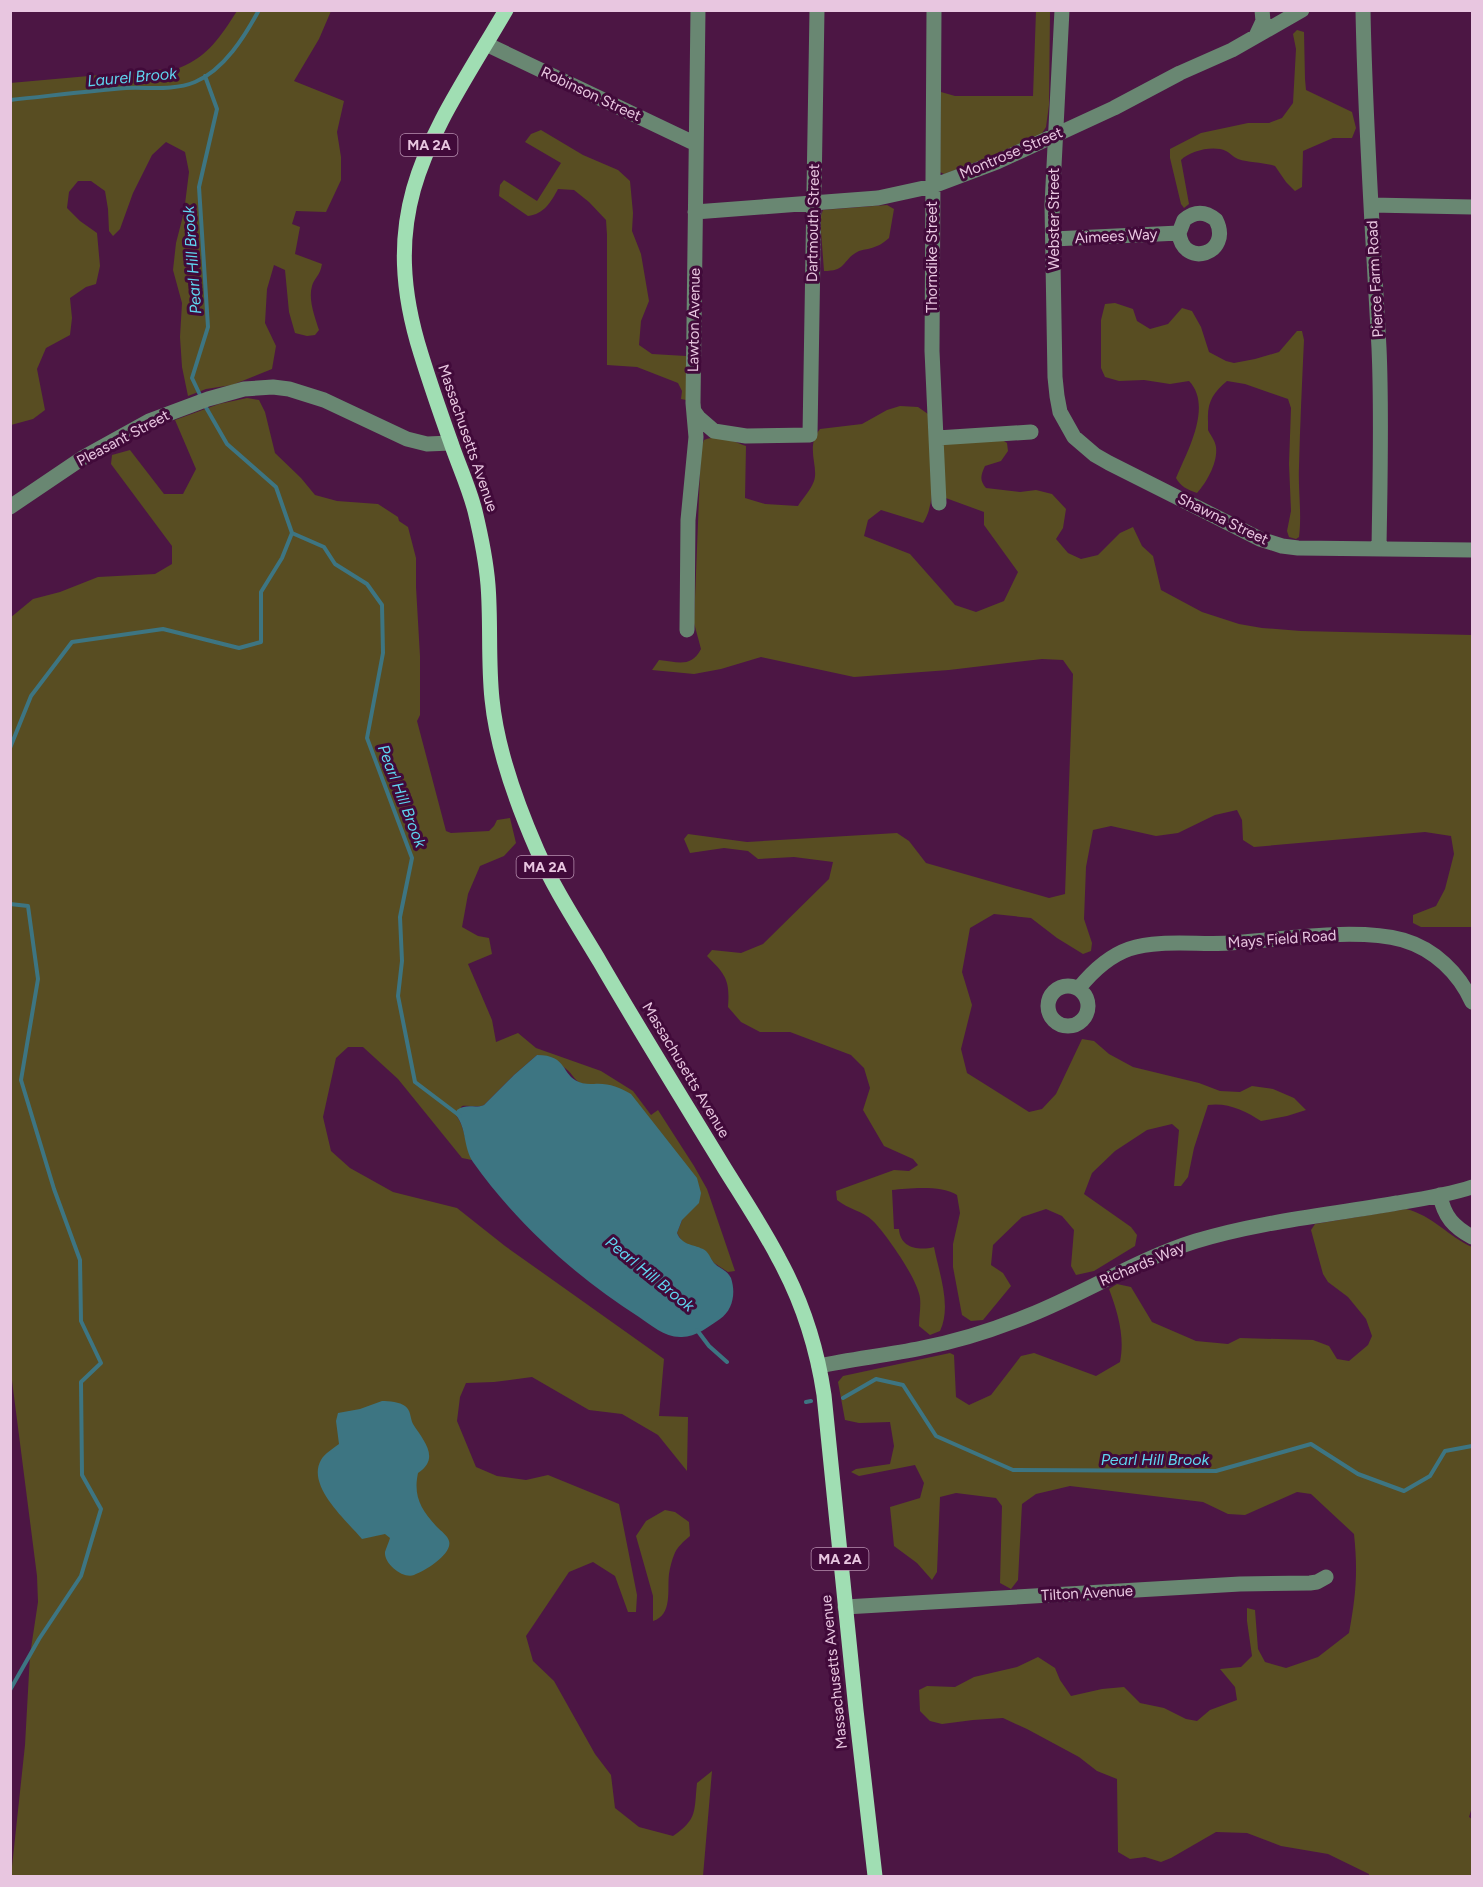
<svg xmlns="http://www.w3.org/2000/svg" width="1483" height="1887" font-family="Figtree,sans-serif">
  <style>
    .green { fill: #584d22 }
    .water { fill: #3d7582 }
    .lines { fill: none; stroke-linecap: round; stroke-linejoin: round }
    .stream { stroke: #3d7582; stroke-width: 4 }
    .minor { stroke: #698772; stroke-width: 15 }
    .major { stroke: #a0deb3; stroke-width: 15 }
    .labels { text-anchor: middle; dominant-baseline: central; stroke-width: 6; stroke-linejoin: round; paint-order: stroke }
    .shield { fill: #410a3a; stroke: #b68eae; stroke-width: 1.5 }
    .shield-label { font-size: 14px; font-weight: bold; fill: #e8c6e0 }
    .street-label { font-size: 15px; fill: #e8c6e0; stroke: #410a3a }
    .water-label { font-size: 16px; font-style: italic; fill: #5fd6f0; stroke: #410a3a }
  </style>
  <rect width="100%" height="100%" fill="#4c1644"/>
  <path class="green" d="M237,11H331L319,39L294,81L344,101L337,132L341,157V180L326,212L296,211L292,224L300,227L295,254L322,264C320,276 314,278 312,286C308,300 315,317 319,330L315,335L307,336L295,333L289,312L285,270L274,265L267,289L265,323L276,346L272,369L232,385L206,389L188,396L182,367L180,337L182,303L173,270L176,243L184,212L189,172L185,152L166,142L152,155L133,193L120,229L113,236L109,231L108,209L105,191L91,181H78L69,192L67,208L80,221L97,233L100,266L96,284L86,287L70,298L72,318L70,335L46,348L37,369L45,410L33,419L11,425L10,83L179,68C209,56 220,37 237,11Z
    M1036,11H1050L1049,105L1046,127L1039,138L944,174L940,172L941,92L955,96H1033Z
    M1297,30L1304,32L1305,79L1306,90L1352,112L1356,128L1352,138H1333L1303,151L1302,187L1295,191L1286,182L1275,166C1263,162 1249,163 1238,159C1233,157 1230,153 1226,151C1213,145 1190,151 1181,160L1189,204L1184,208L1181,204L1170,158V149L1201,133L1248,123H1269L1282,118L1293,103L1296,49L1293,34Z
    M541,130L583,155L618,170L630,181L633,213L632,231L641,254L649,301L641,321L639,345L652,354L686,356L691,401L681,399L682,391L678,383L637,367L607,365V235L606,220L589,202L574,190L558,189C551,202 544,214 528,216L499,196L500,185L504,180L537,201L561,163L525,142L531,134Z
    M887,205L894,209L889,238C885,241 881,245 877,246C871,249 865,249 859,251C841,260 848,271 824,271L820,218L823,210Z
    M1115,303L1133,309L1137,321L1150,329L1168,324L1182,308L1192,311L1201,327L1209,352L1226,361L1234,363L1255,359L1279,352L1297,331H1302L1304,340C1302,383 1300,425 1299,467C1298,490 1302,514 1299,537L1296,539L1289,537L1287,531L1291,511L1289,464L1291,408L1288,399L1245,384L1227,381C1213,393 1207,402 1208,421C1208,422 1208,429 1208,430C1211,436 1215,440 1216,447C1218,462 1207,482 1197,493C1188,490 1180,486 1176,478C1187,452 1213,406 1189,381L1170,384L1144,380L1119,381L1105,377L1101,368V320L1105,304Z
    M247,398L259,400L265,412L275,453L301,478L315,495L337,501L378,504L398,517L399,521L408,527L416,558V587L420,656V715L417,721L446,831L451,833L489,831L494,826L497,820L510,818L516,843L504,856L480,866L468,894L462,927L478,936L489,938L492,954L468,964L492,1020L496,1042L518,1033L536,1048L601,1071L633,1091L651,1115L658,1110L694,1166L707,1189L735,1271L728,1272L714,1263L704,1250L683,1243L677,1233L682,1220L593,1084C574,1086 576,1076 565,1068C557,1062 545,1059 537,1055L514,1075L484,1105C477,1108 470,1105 462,1106L456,1115C466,1129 465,1145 472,1160L462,1158L398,1079L363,1047H348L336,1058L323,1117L331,1151L350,1168L393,1192L457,1208L505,1246L664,1359L659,1416L688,1417L687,1471L658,1435L622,1414L589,1410L532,1377L494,1382L466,1383L460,1397L457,1421L476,1467L497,1476L526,1480L548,1475L619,1504L637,1595L636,1612H628L615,1576L593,1562L569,1572L526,1636L533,1661L554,1681L595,1754L611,1775L615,1808L639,1827L673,1836C698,1819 694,1811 697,1783L712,1771L703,1876H11L25,1745L30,1655L38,1602L37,1576L10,1365V618L33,599L60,592L98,577L155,574L172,564V546L111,464L112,455L130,450L164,494H183L196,469L175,420L219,404Z
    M900,406L918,407L928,414C930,444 940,498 923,523L881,510L868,520L864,536L910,554L955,605L976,612L1004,601L1018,572L984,525V512L943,497V442L999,438L1007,443L1008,451L1001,461L985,466C981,475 979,480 986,488L1020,492L1036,490L1052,494L1066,509L1063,528L1056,539L1068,553L1081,559L1098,555L1120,533L1133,527L1142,546L1153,556L1161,590L1202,612L1239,624L1262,628L1301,631L1472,635V927H1421L1413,923V915L1436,906L1445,889L1454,854L1451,836L1425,832L1254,847L1243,840L1242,820L1237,810L1215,815L1178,833L1156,836L1111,826L1093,830L1086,867L1084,919L1092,943L1091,951L1083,954L1057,938L1031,918L994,914L970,928L962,972L972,1005L961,1049L967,1073L1029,1112L1042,1109L1056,1094L1082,1039L1094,1041L1109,1054L1133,1067L1199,1083L1220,1091L1240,1092L1252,1086L1273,1089L1294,1098L1306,1110L1287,1116L1261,1121C1246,1111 1227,1102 1208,1105L1194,1148L1188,1177L1181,1186H1174L1179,1130L1172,1124L1147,1130L1115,1151L1092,1173L1084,1194L1131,1227L1137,1235L1135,1246L1094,1271L1076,1275L1071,1266L1074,1230L1062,1216L1046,1209L1022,1217L993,1245L991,1265L1003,1273L1011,1286L983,1320L971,1321L962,1315L953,1267V1244L960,1213L957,1195C943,1185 909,1188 892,1190L894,1229H899C900,1248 919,1251 934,1247C939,1273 952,1306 940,1331L930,1335L919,1326C919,1317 921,1307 920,1298C918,1280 887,1235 873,1221C863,1211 848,1209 837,1200L836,1191L894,1170L909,1171L918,1165L913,1159L884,1146L863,1110L870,1088L864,1068L851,1055L790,1032H760L741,1022L728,1007C730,980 726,975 707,956L712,950L741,953L763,944L829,879L833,862L794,857L758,859L748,851L724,848L690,853L684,839L688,834L747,842L897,833L909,841L926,863L1049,898L1065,894L1073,674L1063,660L1042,659L949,670L854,677L761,657L721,669L694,674L652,670L659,660C678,662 691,668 701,649L694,623L701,448L704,440C717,434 733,441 746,446L745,498L765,504L798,506C802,499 811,490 814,481C819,466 805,447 820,429L862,424L887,410Z
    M1406,1209C1432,1215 1449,1237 1472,1247V1807L1469,1817L1472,1819V1876H1369V1874L1328,1854L1281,1846L1247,1833L1216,1832L1171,1858L1161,1862L1145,1857L1130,1859L1118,1852L1117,1779L1097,1771L1079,1757L1027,1729L1003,1718L973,1720L942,1724L930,1721L920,1711L919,1690L927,1686L955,1687L974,1677L1017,1667L1038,1657L1055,1668L1060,1680L1071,1696L1102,1689L1124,1687L1140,1703L1164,1708L1186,1719L1197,1721L1210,1710L1237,1700L1235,1687L1220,1669L1241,1667L1252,1656L1247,1621V1608L1255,1610L1258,1649L1265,1662L1286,1668L1318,1657L1349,1633C1356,1595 1358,1572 1354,1534L1311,1494L1297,1492L1245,1515L1228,1514L1203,1502L1070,1486L1036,1494L1022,1504L1018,1580L1011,1589L1000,1583L1002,1506L996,1498L956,1493L940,1497L937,1572L932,1580L917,1563L894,1546L890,1507L920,1498L924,1483L915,1465L859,1476L851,1472L856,1469L890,1464L894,1446L890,1422L859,1423L845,1420L838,1382L843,1376L950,1353L954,1355L956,1397L969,1405L991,1395L1021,1356L1034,1353L1096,1376L1120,1362C1125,1337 1118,1313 1109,1289L1117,1284L1131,1287L1152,1322L1196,1341L1228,1344L1240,1338L1313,1340L1329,1346L1337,1359L1349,1361L1368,1345L1372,1336L1366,1319L1348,1297L1328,1282L1323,1274L1311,1230L1315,1224Z
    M665,1510L675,1512L689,1522L690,1536C684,1541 677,1547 674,1555C672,1560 670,1567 669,1574C667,1589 673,1615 653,1621V1596L636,1536L646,1521Z"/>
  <path class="water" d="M537,1055C568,1055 561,1075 579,1082C584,1084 589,1084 594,1084C608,1083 619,1087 631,1094L697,1178L701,1193L699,1203L682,1220L677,1233C682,1245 692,1244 703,1249C709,1252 710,1258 714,1263C720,1269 727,1270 731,1278C736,1293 733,1310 720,1319C708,1327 695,1338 680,1337C664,1337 651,1325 639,1317C575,1276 517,1224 473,1162C463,1147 467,1129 456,1115L457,1110C467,1103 475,1109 484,1105L514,1075Z
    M382,1401C389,1401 400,1402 405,1406C411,1410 410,1418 413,1424C423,1440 441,1458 418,1473C413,1496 421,1510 437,1527C441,1531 448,1536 449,1541C453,1554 425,1571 414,1575C403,1579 384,1564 385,1552C386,1548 389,1542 390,1538L385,1534L362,1539C347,1521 306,1486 321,1460C324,1454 334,1448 339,1444L336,1421L338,1413L360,1409Z"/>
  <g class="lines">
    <path class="stream" d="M10,100C49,96 87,91 126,88C149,87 173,91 195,82C224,70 245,36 259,10
      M201,397L192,378L208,327L199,187L217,109L205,76
      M204,404L227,444L276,487L292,533L324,547L335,564L367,584L382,605L383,653L367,738L412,858L400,917L402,961L398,996L415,1082L460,1116
      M10,748L31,696L72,642L163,629L239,648L261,642V592L282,558L292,533
      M10,904L28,906L38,979L21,1080L54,1189L80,1260L81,1321L101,1363L81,1382L82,1475L101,1509L81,1576L39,1639L10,1690
      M697,1330L709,1346L727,1362
      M843,1398L876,1379L903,1385L936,1436L1013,1470L1216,1471L1311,1444L1358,1474L1404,1491L1430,1476L1445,1451L1472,1446
      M806,1402L811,1401"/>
    <path class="minor" d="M934,10L932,351L939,503
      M1062,10L1052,205L1055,377L1057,396L1060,412L1074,437L1095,455L1109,463L1260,539L1282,546L1298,548L1472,550
      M1363,10C1365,123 1373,235 1379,348C1382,414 1380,481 1379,548
      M1256,36L1263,21L1262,10
      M486,44L696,144
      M1371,205L1472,207
      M695,212L878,198L933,186L997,162L1114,108L1180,73L1232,50L1302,10
      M1053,239L1179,233C1183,269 1233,254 1216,220C1205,211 1195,211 1184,220L1179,233
      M694,411L699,418L714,431L746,436L810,435L817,10
      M937,438L1031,432
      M10,507L84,457L149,421L208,399L244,389L273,387L289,389L324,400L407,439L427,444L451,443
      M687,630L688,520L696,437L693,403L698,10
      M1048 1006a20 20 0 1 1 40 0a20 20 0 1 1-40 0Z
      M1079,988C1092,972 1109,956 1129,949C1159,939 1198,945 1229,943C1280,940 1354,927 1403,940C1434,949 1459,973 1472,1002
      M1440,1195C1444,1217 1454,1227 1472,1237
      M819,1366C853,1359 888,1355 922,1348C959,1341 996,1329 1030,1315C1087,1292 1138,1259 1196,1241C1262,1221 1330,1215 1397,1203C1422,1199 1448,1195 1472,1187
      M845,1607L1240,1584L1310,1583L1317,1582L1326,1577"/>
    <path class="major" d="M506,10C434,133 374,205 421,354C430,383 440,412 450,440C458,464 469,487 475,511C481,536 486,560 488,585C491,623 488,661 492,699C497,750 516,802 537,850C554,889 578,925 600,962C640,1031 683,1100 725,1169C743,1198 763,1228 779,1259C802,1301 817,1348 824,1395L856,1710L875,1876"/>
  </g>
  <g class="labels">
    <g class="shield">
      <rect x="400.5" y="134" width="57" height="22" rx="4.5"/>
      <rect x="516.5" y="856" width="57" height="22" rx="4.5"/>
      <rect x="811.5" y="1548" width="57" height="22" rx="4.5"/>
    </g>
    <g class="shield-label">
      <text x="429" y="145">MA 2A</text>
      <text x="545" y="867">MA 2A</text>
      <text x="840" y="1559">MA 2A</text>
    </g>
    <g class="street-label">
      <text transform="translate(591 94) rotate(25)">Robinson Street</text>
      <text transform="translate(1011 153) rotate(-23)">Montrose Street</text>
      <text transform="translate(1054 219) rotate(-90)">Webster Street</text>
      <text transform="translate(813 223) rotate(-89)">Dartmouth Street</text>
      <text transform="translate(1116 236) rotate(-3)">Aimees Way</text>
      <text transform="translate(932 257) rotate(-90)">Thorndike Street</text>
      <text transform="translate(1375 279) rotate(-93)">Pierce Farm Road</text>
      <text transform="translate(694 320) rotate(-89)">Lawton Avenue</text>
      <text transform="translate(123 438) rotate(-28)">Pleasant Street</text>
      <text transform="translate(468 438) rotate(71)">Massachusetts Avenue</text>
      <text transform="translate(1223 519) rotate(26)">Shawna Street</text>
      <text transform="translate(1282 939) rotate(-4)">Mays Field Road</text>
      <text transform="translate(686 1070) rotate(59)">Massachusetts Avenue</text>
      <text transform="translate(1142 1264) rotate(-23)">Richards Way</text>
      <text transform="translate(1087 1593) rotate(-3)">Tilton Avenue</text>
      <text transform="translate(834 1672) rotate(-96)">Massachusetts Avenue</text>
    </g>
    <g class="water-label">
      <text transform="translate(132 77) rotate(-5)">Laurel Brook</text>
      <text transform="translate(192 260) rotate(-94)">Pearl Hill Brook</text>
      <text transform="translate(402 796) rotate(69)">Pearl Hill Brook</text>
      <text transform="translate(650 1274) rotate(39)">Pearl Hill Brook</text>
      <text x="1155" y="1459">Pearl Hill Brook</text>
    </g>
  </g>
  <rect width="1483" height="1887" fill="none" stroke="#e8c6e0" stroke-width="24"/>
</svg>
